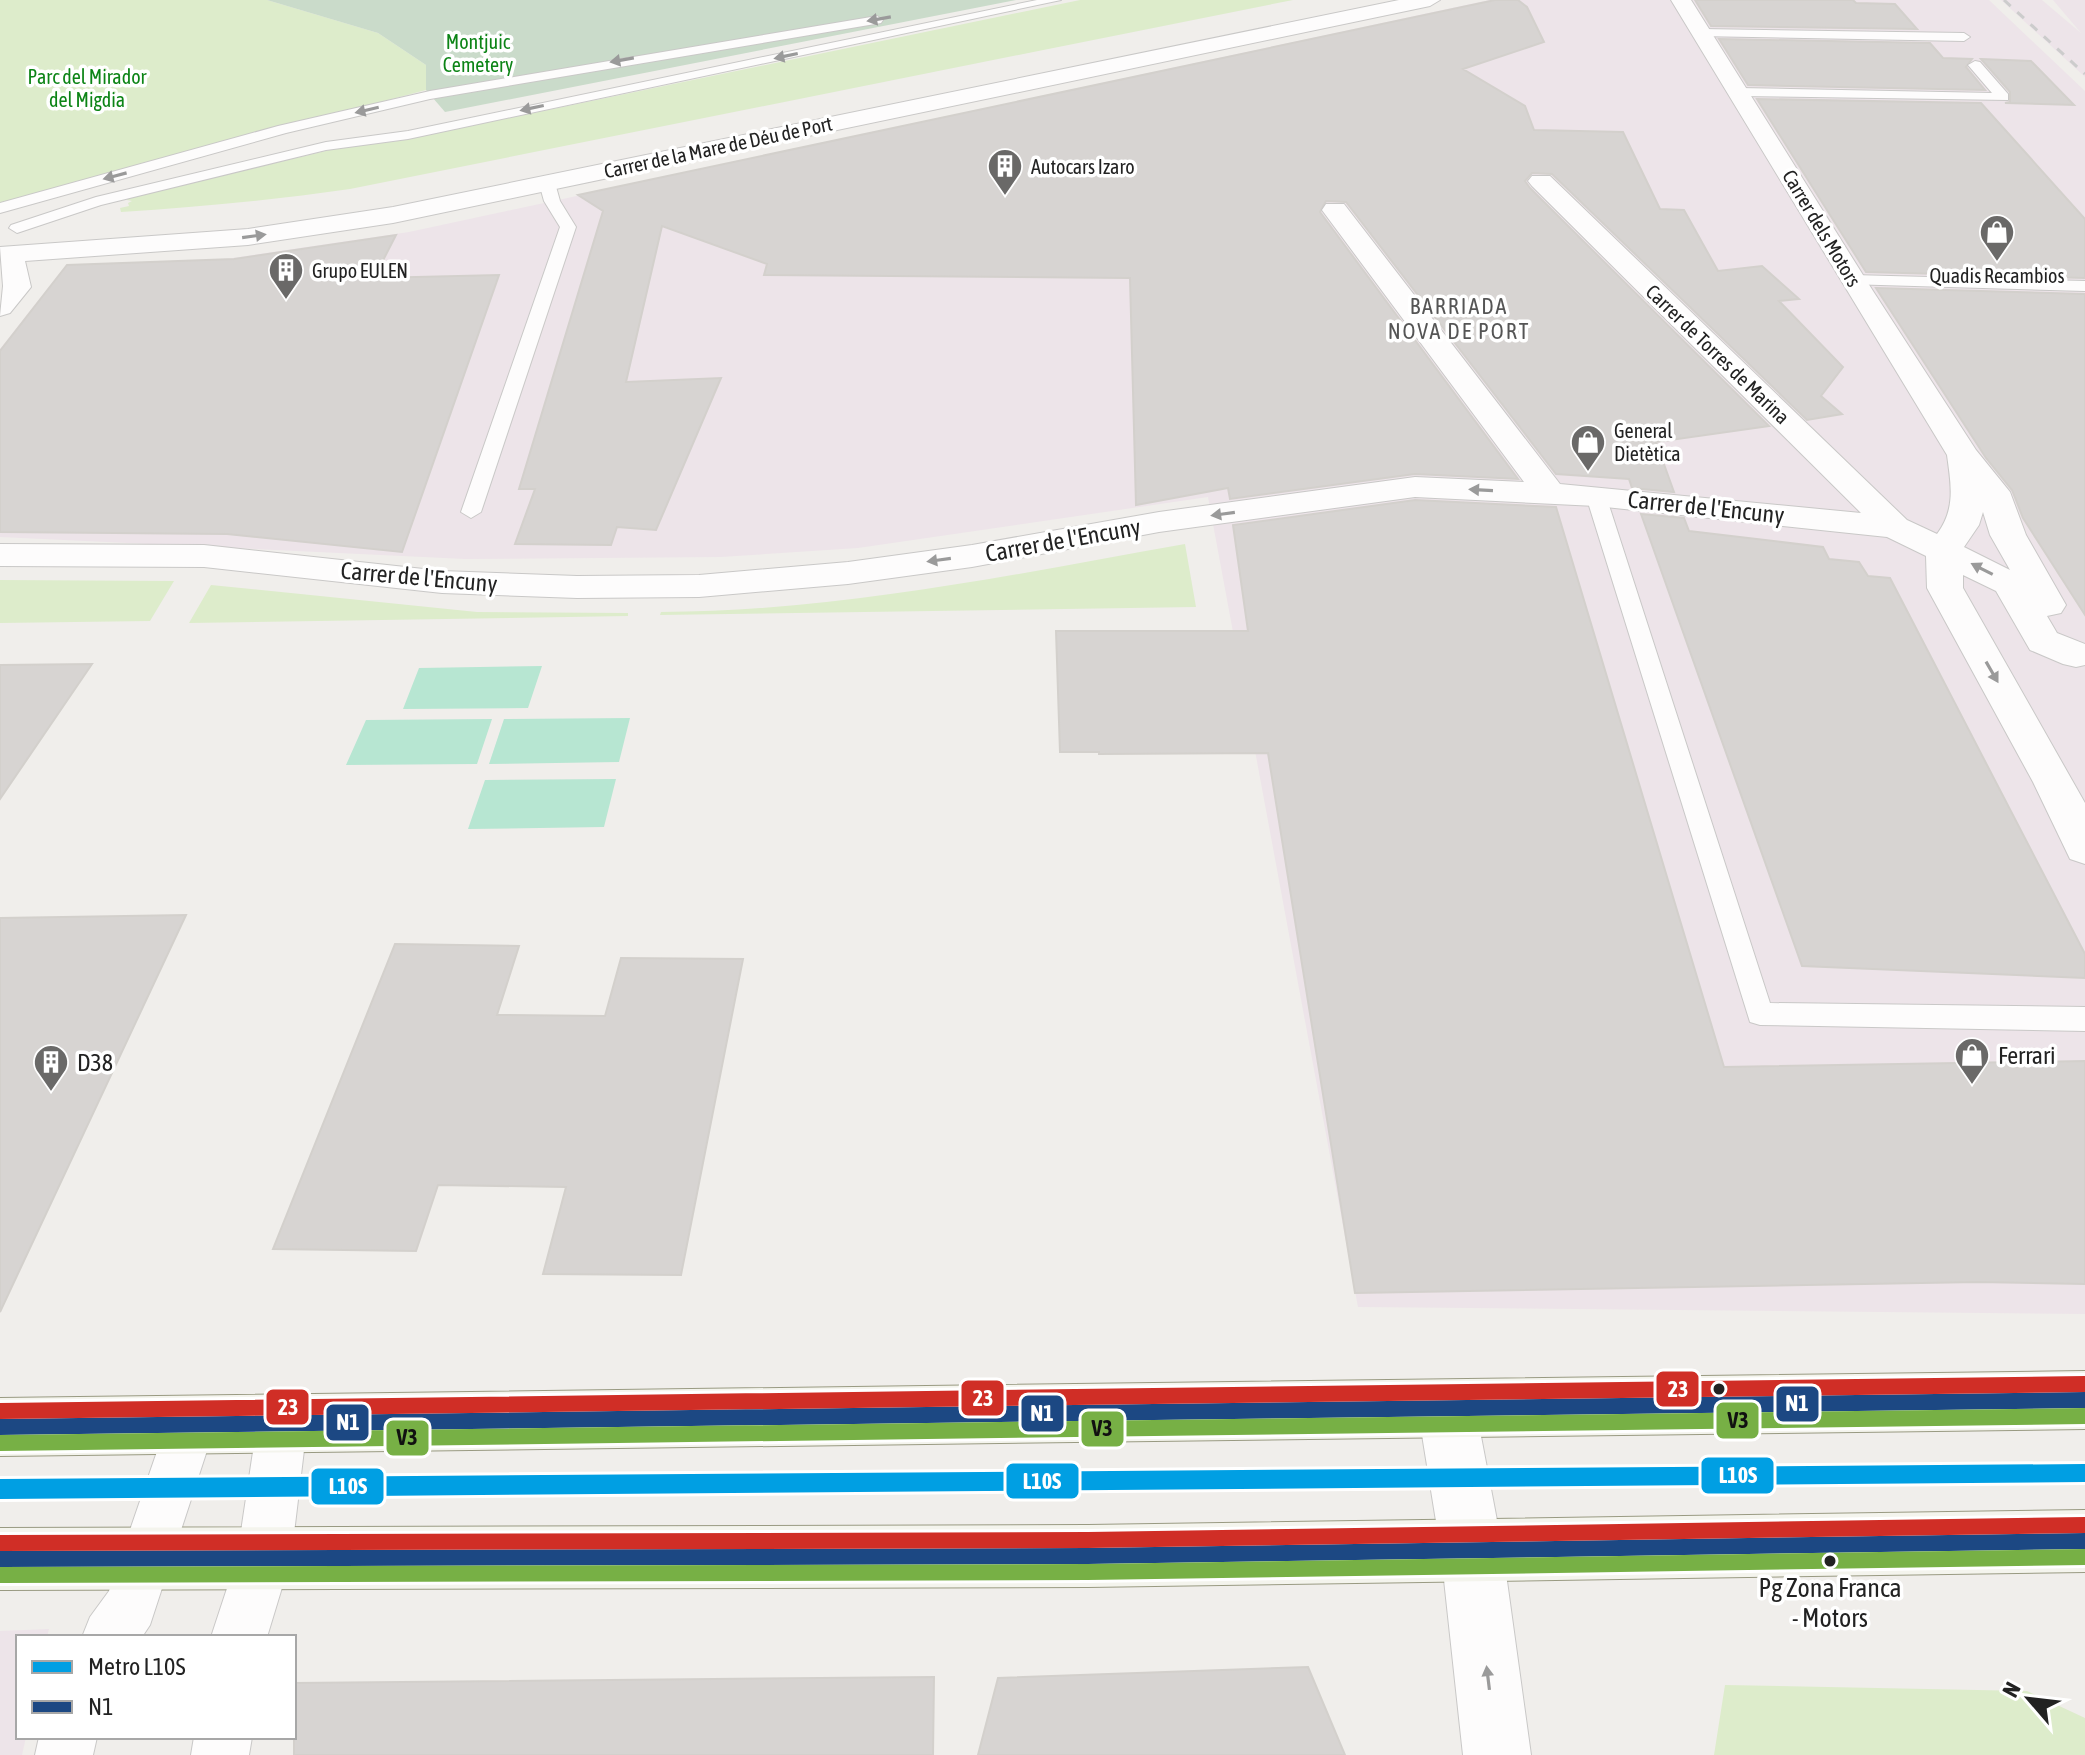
<svg xmlns="http://www.w3.org/2000/svg" width="2085" height="1755" font-family="'Asap Condensed',sans-serif">
  <style>
    .industrial { fill: #ede4e9 }
    .grass { fill: #ddeccb }
    .cemetery { fill: #cadbca }
    .pitch { fill: #b7e6d2 }
    .building { fill: #d7d4d2; stroke: #d3d0cc; stroke-width: 2 }
    .lines { fill: none; stroke-linecap: round; stroke-linejoin: round }
    .service-casing { stroke: #c9c8c7; stroke-width: 2 }
    .pedestrian-casing { stroke: #c9c8c7; stroke-width: 2 }
    .minor-casing { stroke: #c9c8c7; stroke-width: 2 }
    .secondary-casing { stroke: #999a82; stroke-width: 2 }
    .service { fill: #fdfcfc; fill-rule: evenodd }
    .pedestrian { fill: #fdfcfc; fill-rule: evenodd }
    .minor { fill: #fdfcfc; fill-rule: evenodd }
    .secondary { fill: #f4f4ed; fill-rule: evenodd }
    .rail { stroke: #ccc; stroke-width: 3; stroke-dasharray: 9 9; stroke-linecap: butt }
    .bus-1-casing { stroke: #fff; stroke-width: 6 }
    .bus-2-casing { stroke: #fff; stroke-width: 6 }
    .bus-3-casing { stroke: #fff; stroke-width: 6 }
    .bus-1 { fill: #1c4883; fill-rule: evenodd }
    .bus-2 { fill: #77b045; fill-rule: evenodd }
    .bus-3 { fill: #d02e26; fill-rule: evenodd }
    .metro-1-casing { stroke: #fff; stroke-width: 6 }
    .metro-1 { fill: #009fe3; fill-rule: evenodd }
    .oneway { fill: #9a9a9a }
    .bus-dot { fill: #222; stroke: #fff; stroke-width: 3 }
    .labels { text-anchor: middle; dominant-baseline: central; stroke-width: 7; stroke-linejoin: round; paint-order: stroke }
    .far-park-label { font-size: 20px; fill: #0c8416; stroke: #fff }
    .far-street-label { font-size: 20px; fill: #222; stroke: #fff }
    .far-poi-label { font-size: 20px; fill: #222; stroke: #fff; text-anchor: start }
    .far-neighbourhood-label { font-size: 22px; letter-spacing: 2px; fill: #555; stroke: #fff }
    .street-label { font-size: 24px; fill: #222; stroke: #fff }
    .poi-label { font-size: 24px; fill: #222; stroke: #fff; text-anchor: start }
    .near-bus-label { font-size: 26px; fill: #222; stroke: #fff }
    .line-badge { stroke: #fff; stroke-width: 3 }
    .badge-label { font-size: 22px; text-anchor: middle; font-weight: bold; fill: #fff }
    .pale-badge-label { font-size: 22px; text-anchor: middle; font-weight: bold; fill: #111 }
  </style>
  <rect width="100%" height="100%" fill="#f0eeeb"/>
  <path class="industrial" d="M1489,0H1989L2085,91V1314L1358,1307L1208,497L858,548L721,557L465,559L0,537V349L66,265L226,259L409,232Z
    M2001,0H2042L2081,33L2053,0H2085V77Z
    M49,1629L47,1637H18V1737H26L22,1755H0V1631Z"/>
  <path class="grass" d="M0,0H267L378,33L426,65V90L0,203Z
    M1080,0H1293L350,189C274,200 198,207 121,212L120,208L129,206L128,203L132,201L127,200L128,198L334,149L398,141Z
    M1185,544L1196,607L660,615L661,612C839,611 1011,575 1185,544Z
    M0,580L174,581L150,621L0,623Z
    M211,585L477,612L628,613V616L189,623Z
    M1725,1685L2027,1691L2085,1718V1755H1714Z"/>
  <path class="cemetery" d="M267,0H1016L445,112L426,90V65L378,33Z"/>
  <path class="pitch" d="M542,666L528,708L403,709L419,668Z
    M630,718L619,762L489,764L504,719Z
    M492,719L477,764L346,765L366,720Z
    M616,779L604,827L468,829L485,780Z"/>
  <path class="building" d="M1495,0H1518L1527,7L1544,42L1463,69L1525,106L1534,130L1623,132L1660,209L1684,210L1718,271L1762,266L1799,299L1779,301L1843,367L1821,396L1842,414L1807,420L1552,174L1532,173L1525,181L1530,188L1769,426L1656,442L1674,492L1632,488L1629,479L1556,474L1346,202L1326,201L1320,212L1518,479L1415,474L1230,499L1228,488L1136,505L1130,278L764,275L767,264L662,226L626,382L721,378L656,530L617,527L611,545L515,544L535,489H519L603,211L578,195Z
    M1695,0H1853L1856,3L1895,4L1917,29L1711,26Z
    M1719,39L1930,43L1943,58L1972,59L1966,67L1985,90L1748,85Z
    M1981,59L2031,61L2074,105L2005,103L2010,102V92Z
    M1757,99L1981,103L2085,219V278L1866,272Z
    M396,235L374,278L499,275L402,552L227,534L0,532V351L67,265L234,259Z
    M1876,288L2085,294V615L2023,518L2012,490L1986,458Z
    M1415,500L1556,507L1724,1067L2085,1061V1284L1978,1282L1355,1293L1268,753L1099,754V752H1060L1056,631H1248L1233,525Z
    M1641,514L1684,518L1689,531L1823,547L1829,559L1859,562L1868,576L1890,578L2085,954V978L1802,966Z
    M92,664L0,799V665Z
    M186,915L0,1312V918Z
    M395,944L519,946L497,1015L605,1016L621,958L743,959L681,1275L543,1274L566,1187L438,1185L416,1251L273,1249Z
    M1308,1667L1345,1755H978L998,1678Z
    M934,1677L933,1755H294V1683Z"/>
  <g class="lines">
    <g class="service-casing">
      <path id="service" d="M1037,0H1061L408,139L326,150L101,205L17,233L9,228L11,225L96,197L326,142L408,131Z
        M877,16L883,20L881,23L430,99L286,133L0,213V203L278,126L430,91Z
        M1702,29L1964,33L1970,37L1964,41L1697,36L1696,33Z
        M1975,61L1980,62L2008,94V100L1739,96L1732,92L1739,88L1992,93L1968,65Z
        M547,178L555,183L560,201L576,227L481,512L471,518L461,512L560,227L544,201L539,183Z
        M1852,275L2085,281V291L1846,284L1844,280L1846,276Z
        M1596,490L1606,496L1770,1003L2085,1007V1031L1760,1025L1750,1022L1586,496Z"/>
    </g>
    <g class="pedestrian-casing">
      <path id="pedestrian" d="M282,1400L300,1407L307,1425L291,1558L267,1637H211L237,1558L257,1425L264,1407Z
        M190,1401L208,1408L215,1426L150,1625L142,1637H82L90,1617L109,1591L172,1408Z
        M39,1737H97L93,1755H35Z
        M194,1737H252L249,1755H191Z"/>
    </g>
    <g class="minor-casing">
      <path id="minor" d="M1399,0H1440L1430,6L393,223L248,245L25,261L31,287L10,313L0,316L3,286L0,247L248,229L393,207Z
        M1671,0H1691L1873,291L1976,450L2010,492L2026,535L2066,605L2061,613L2047,616L2057,633L2085,644V665L2076,667L2063,664L2030,650L1996,591L1963,575V588L2085,803V864L2070,859L2033,782L1927,588L1926,556L1887,537L1596,506L1415,497L1159,532L972,567L848,584L699,597L577,598L442,593L204,567L0,566V544L204,545L442,571L577,576L699,575L848,562L972,545L1159,512L1415,477L1524,482L1322,210L1326,204H1344L1560,484L1861,513L1532,186L1528,181L1532,176H1550L1907,520L1937,534C1956,509 1951,484 1947,455ZM1983,512L1990,535L2010,570L1964,547L1979,525Z
        M1447,1381L1467,1390L1476,1410L1503,1552L1531,1755H1463L1441,1552L1418,1410L1427,1390Z"/>
    </g>
    <g class="secondary-casing">
      <path id="secondary" d="M2085,1371V1429L0,1456V1398Z
        M2085,1510V1572L1088,1587L0,1590V1528L1088,1525Z"/>
    </g>
    <use href="#service" class="service"/>
    <use href="#pedestrian" class="pedestrian"/>
    <use href="#minor" class="minor"/>
    <use href="#secondary" class="secondary"/>
    <path class="rail" d="M2004,0L2085,74"/>
    <g class="bus-1-casing">
      <path id="bus-1" d="M2085,1392V1408L0,1435V1419Z
        M2085,1533V1549L1088,1564L0,1567V1551L1088,1548Z"/>
    </g>
    <g class="bus-2-casing">
      <path id="bus-2" d="M2085,1408V1424L0,1451V1435Z
        M2085,1549V1565L1088,1580L0,1583V1567L1088,1564Z"/>
    </g>
    <g class="bus-3-casing">
      <path id="bus-3" d="M2085,1376V1392L0,1419V1403Z
        M2085,1517V1533L1088,1548L0,1551V1535L1088,1532Z"/>
    </g>
    <use href="#bus-1" class="bus-1"/>
    <use href="#bus-2" class="bus-2"/>
    <use href="#bus-3" class="bus-3"/>
    <g class="metro-1-casing">
      <path id="metro-1" d="M2085,1464V1482L0,1499V1479Z"/>
    </g>
    <use href="#metro-1" class="metro-1"/>
  </g>
  <defs><path id="oneway-solid" d="M-6-.8H1V-3.2L6.5 0L1 3.2V.8H-6Z" transform="scale(2)"/></defs>
  <g class="oneway">
    <use href="#oneway-solid" transform="translate(879 19) rotate(170)"/>
    <use href="#oneway-solid" transform="translate(786 56) rotate(168)"/>
    <use href="#oneway-solid" transform="translate(622 60) rotate(170)"/>
    <use href="#oneway-solid" transform="translate(532 108) rotate(168)"/>
    <use href="#oneway-solid" transform="translate(367 110) rotate(167)"/>
    <use href="#oneway-solid" transform="translate(115 176) rotate(165)"/>
    <use href="#oneway-solid" transform="translate(254 236) rotate(-8)"/>
    <use href="#oneway-solid" transform="translate(1481 490) rotate(-177)"/>
    <use href="#oneway-solid" transform="translate(1223 514) rotate(172)"/>
    <use href="#oneway-solid" transform="translate(939 560) rotate(172)"/>
    <use href="#oneway-solid" transform="translate(1982 569) rotate(-153)"/>
    <use href="#oneway-solid" transform="translate(1992 672) rotate(60)"/>
    <use href="#oneway-solid" transform="translate(1488 1678) rotate(-97)"/>
  </g>
  <defs>
    <g id="building-pin" transform="scale(1.8)"><path d="M0 17L-7.5 6A9.5 9.5 0 1 1 7.5 6Z" fill="#6a6968" stroke="#fff"/><path d="M-4-6H4V6H1V3H-1V6H-4ZM-2.5-4.3h1.7v1.8h-1.7ZM.8-4.3h1.7v1.8H.8ZM-2.5-1h1.7V.8h-1.7ZM.8-1h1.7V.8H.8Z" fill="#fff"/></g>
    <g id="shop-pin" transform="scale(1.8)"><path d="M0 17L-7.5 6A9.5 9.5 0 1 1 7.5 6Z" fill="#6a6968" stroke="#fff"/><path d="M-5-2.5h2.3a2.7 3.5 0 0 1 5.4 0H5L5.5 6h-11ZM-1.5-2.5h3a1.5 2.3 0 0 0-3 0Z" fill="#fff"/></g>
  </defs>
  <g fill-rule="evenodd">
    <use href="#building-pin" x="1005" y="166"/>
    <use href="#shop-pin" x="1997" y="232"/>
    <use href="#building-pin" x="286" y="270"/>
    <use href="#shop-pin" x="1588" y="442"/>
    <use href="#shop-pin" x="1972" y="1055"/>
    <use href="#building-pin" x="51" y="1062"/>
  </g>
  <g class="bus-dot">
    <circle cx="1719" cy="1389" r="7"/>
    <circle cx="1830" cy="1561" r="7"/>
  </g>
  <g class="labels">
    <g class="far-park-label">
      <text x="478" y="41">Montjuic<tspan x="478" dy="23">Cemetery</tspan></text>
      <text x="87" y="76">Parc del Mirador<tspan x="87" dy="23">del Migdia</tspan></text>
    </g>
    <g class="far-street-label">
      <text transform="translate(718 147) rotate(-12)">Carrer de la Mare de Déu de Port</text>
      <text transform="translate(1822 228) rotate(59)">Carrer dels Motors</text>
      <text transform="translate(1718 354) rotate(44)">Carrer de Torres de Marina</text>
    </g>
    <g class="far-poi-label">
      <text x="1031" y="166">Autocars Izaro</text>
      <text x="312" y="270">Grupo EULEN</text>
      <text x="1997" y="275" text-anchor="middle">Quadis Recambios</text>
      <text x="1614" y="430">General<tspan x="1614" dy="23">Dietètica</tspan></text>
    </g>
    <g class="far-neighbourhood-label">
      <text x="1459" y="306">BARRIADA<tspan x="1459" dy="25">NOVA DE PORT</tspan></text>
    </g>
    <g class="street-label">
      <text transform="translate(1706 507) rotate(6)">Carrer de l'Encuny</text>
      <text transform="translate(1063 540) rotate(-10)">Carrer de l'Encuny</text>
      <text transform="translate(419 577) rotate(5)">Carrer de l'Encuny</text>
    </g>
    <g class="poi-label">
      <text x="1998" y="1055">Ferrari</text>
      <text x="77" y="1062">D38</text>
    </g>
    <g class="near-bus-label">
      <text x="1830" y="1588">Pg Zona Franca<tspan x="1830" dy="30">- Motors</tspan></text>
    </g>
  </g>
  <g class="line-badge">
    <rect x="1655" y="1370" width="45" height="38" rx="8" fill="#d02e26"/>
    <rect x="960" y="1379" width="45" height="38" rx="8" fill="#d02e26"/>
    <rect x="1775" y="1385" width="45" height="38" rx="8" fill="#1c4883"/>
    <rect x="265" y="1388" width="45" height="38" rx="8" fill="#d02e26"/>
    <rect x="1020" y="1394" width="45" height="39" rx="8" fill="#1c4883"/>
    <rect x="1715" y="1401" width="45" height="39" rx="8" fill="#77b045"/>
    <rect x="325" y="1403" width="45" height="39" rx="8" fill="#1c4883"/>
    <rect x="1080" y="1410" width="45" height="38" rx="8" fill="#77b045"/>
    <rect x="385" y="1419" width="45" height="38" rx="8" fill="#77b045"/>
    <rect x="1700" y="1456" width="75" height="39" rx="8" fill="#009fe3"/>
    <rect x="1005" y="1462" width="75" height="38" rx="8" fill="#009fe3"/>
    <rect x="310" y="1467" width="75" height="39" rx="8" fill="#009fe3"/>
  </g>
  <g class="badge-label">
    <text x="1678" y="1397">23</text>
    <text x="983" y="1406">23</text>
    <text x="1797" y="1411">N1</text>
    <text x="288" y="1415">23</text>
    <text x="1042" y="1421">N1</text>
    <text x="348" y="1430">N1</text>
    <text x="1738" y="1483">L10S</text>
    <text x="1042" y="1489">L10S</text>
    <text x="348" y="1494">L10S</text>
  </g>
  <g class="pale-badge-label">
    <text x="1738" y="1428">V3</text>
    <text x="1102" y="1436">V3</text>
    <text x="407" y="1445">V3</text>
  </g>
  <rect x="16" y="1635" width="280" height="104" fill="#ffffff" stroke="#a7a7a7" stroke-width="2"/>
  <rect x="32" y="1661" width="40" height="12" fill="#009fe3" stroke="#a7a7a7" stroke-width="2"/>
  <text x="88" y="1675" font-size="24" fill="#222222">Metro L10S</text>
  <rect x="32" y="1701" width="40" height="12" fill="#1c4883" stroke="#a7a7a7" stroke-width="2"/>
  <text x="88" y="1715" font-size="24" fill="#222222">N1</text>
  <g transform="translate(2029 1699) rotate(298)" stroke="#ffffff" stroke-width="6" paint-order="stroke">
  <path d="M0-6L14 30L0 20L-14 30Z" fill="#222222"/>
  <text y="-12" font-size="22" font-weight="bold" text-anchor="middle" fill="#222222">N</text>
  </g>
</svg>
